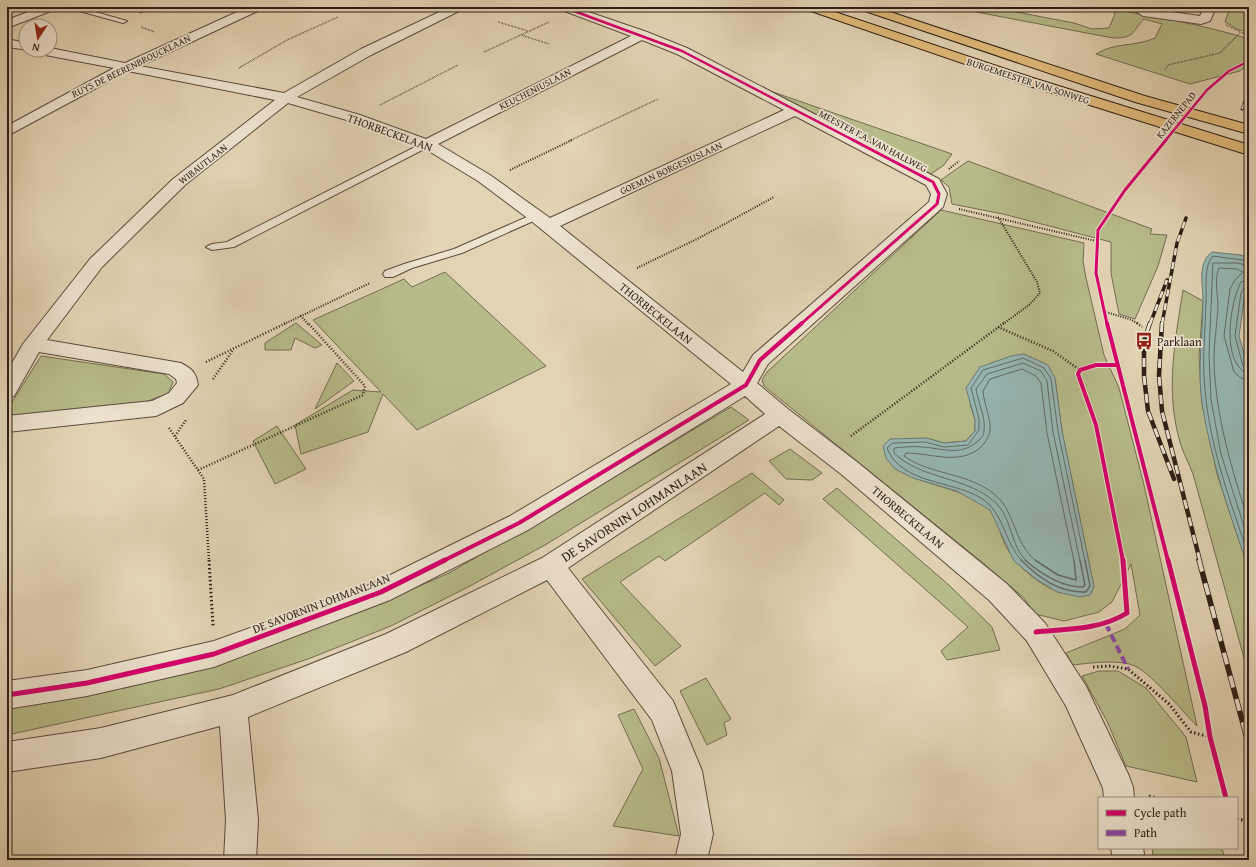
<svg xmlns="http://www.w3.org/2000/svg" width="1256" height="867" font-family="'Gentium Book Plus',serif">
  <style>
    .green { fill: #b7bb8a; stroke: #726d50; fill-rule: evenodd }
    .water { fill: #96b7b4; stroke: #6c7a75 }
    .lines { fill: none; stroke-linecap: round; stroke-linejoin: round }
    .shore-far1 { stroke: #626b66; stroke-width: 1 }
    .shore { stroke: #626b66; stroke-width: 1.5 }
    .service-casing { stroke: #5b4c3e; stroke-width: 2 }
    .minor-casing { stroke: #5b4c3e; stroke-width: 2 }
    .motorway-casing { stroke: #2e1f17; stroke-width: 2 }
    .path-far3 { stroke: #2e1f17; stroke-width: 1.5; stroke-dasharray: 0.5 1; stroke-linecap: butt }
    .path-far2 { stroke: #2e1f17; stroke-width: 2; stroke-dasharray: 1 1.5; stroke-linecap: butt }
    .path-far1 { stroke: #2e1f17; stroke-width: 2.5; stroke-dasharray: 1 2; stroke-linecap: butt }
    .path { stroke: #2e1f17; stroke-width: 3; stroke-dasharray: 1.5 2.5; stroke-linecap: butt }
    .service { fill: #ece2ce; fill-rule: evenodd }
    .minor { fill: #ece2ce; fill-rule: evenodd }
    .motorway { fill: #e1ba7a; fill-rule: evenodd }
    .rail-far3-casing { stroke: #2e1f17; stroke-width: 3 }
    .rail-far2-casing { stroke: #2e1f17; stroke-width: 3.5 }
    .rail-far1-casing { stroke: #2e1f17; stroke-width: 4.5 }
    .rail-casing { stroke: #2e1f17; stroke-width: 5.5 }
    .rail-far3 { stroke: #ece2ce; stroke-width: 2; stroke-dasharray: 5.5; stroke-linecap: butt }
    .rail-far2 { stroke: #ece2ce; stroke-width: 2.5; stroke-dasharray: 7; stroke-linecap: butt }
    .rail-far1 { stroke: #ece2ce; stroke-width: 3; stroke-dasharray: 9; stroke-linecap: butt }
    .rail { stroke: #ece2ce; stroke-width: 4; stroke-dasharray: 12; stroke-linecap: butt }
    .quiet { stroke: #8e44ad; stroke-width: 4; stroke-dasharray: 8 4; stroke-linecap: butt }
    .cycleway-far3-casing { stroke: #ece2ce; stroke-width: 4 }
    .cycleway-far2-casing { stroke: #ece2ce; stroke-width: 5 }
    .cycleway-far1-casing { stroke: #ece2ce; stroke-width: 6 }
    .cycleway-casing { stroke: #ece2ce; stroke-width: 8 }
    .cycleway-far3 { stroke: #d6006c; stroke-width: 2.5 }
    .cycleway-far2 { stroke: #d6006c; stroke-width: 3 }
    .cycleway-far1 { stroke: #d6006c; stroke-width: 4 }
    .cycleway { stroke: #d6006c; stroke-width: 5 }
    .labels { text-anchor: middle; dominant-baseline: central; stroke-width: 3.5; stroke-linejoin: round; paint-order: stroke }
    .far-street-label { font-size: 10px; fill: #2e1f17; stroke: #ece2ce }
    .street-label { font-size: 12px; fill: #2e1f17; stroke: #ece2ce }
    .poi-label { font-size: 12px; fill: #2e1f17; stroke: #ece2ce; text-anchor: start }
    .near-street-label { font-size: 14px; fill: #2e1f17; stroke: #ece2ce }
  </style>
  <rect width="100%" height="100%" fill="#e2d3b3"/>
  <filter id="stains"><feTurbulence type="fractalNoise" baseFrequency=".005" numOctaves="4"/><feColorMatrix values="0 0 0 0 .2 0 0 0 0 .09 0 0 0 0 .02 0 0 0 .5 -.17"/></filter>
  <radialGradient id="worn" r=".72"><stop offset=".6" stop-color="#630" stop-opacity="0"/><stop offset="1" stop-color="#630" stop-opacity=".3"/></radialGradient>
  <path class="green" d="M950,7H990L1074,23L1092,29L1109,28L1115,14L1112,9C1158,17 1204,25 1249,39V63L1240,71L1190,84L1096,54C1115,42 1135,47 1155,38L1162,24L1144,19C1131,33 1135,38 1113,38Z
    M1230,7H1249V31L1239,30L1225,22Z
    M770,91L952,154L944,165L931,174Z
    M968,161L1152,229L1150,234L1167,235L1158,266L1135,319L1119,314L1111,273V242L1003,214L952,204L949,187L941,180Z
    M941,210L1084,243L1083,261L1086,278L1104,355L1119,388L1144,485L1197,726C1181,710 1154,676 1135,666C1120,659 1090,663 1073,665L1066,653L1125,629L1140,615L1131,564L1112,602L1099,612L1064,621L1035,614L1024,598L983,563L764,386L762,380L767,372ZM1055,378L1062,431L1094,587L1090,595C1080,594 1066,595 1056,591C1035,582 1013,563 1004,542C999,532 998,517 989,509C958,483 912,488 886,458L926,438L944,443L966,441L975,431V420L970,404Z
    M445,272L546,366L417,430L383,394L368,432L301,454L295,425L353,390L381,392L313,320L404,279L412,287Z
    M1183,290L1203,301L1199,357L1202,403L1217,474L1249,570V676L1193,474C1189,463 1183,453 1180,442C1165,391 1175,341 1183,290Z
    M296,323L322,345L315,348L295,338L291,350H265V343Z
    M41,356L164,374L173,382L168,394L142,403L7,418V410Z
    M337,363L354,381L315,409Z
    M731,407L749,420L545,545L470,586L391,626L308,659L219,689L7,735V708L269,645L372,607L449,573L578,499Z
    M277,426L306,469L275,484L253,441Z
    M790,449L822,473L812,480L786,479L769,461Z
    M752,473L784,500L779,505L765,493L665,561L659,556L620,582L681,646L655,666L582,579Z
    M837,488L950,586L992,627L1000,650L947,660L941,651L968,627L823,499Z
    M1099,671H1118L1146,688L1186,737L1197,782L1126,766L1107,721L1082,676Z
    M706,678L731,719L724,723L727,735L707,745L680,691Z
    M634,709L659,758L679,836L613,826L643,769L618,715Z
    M1152,848H1222L1225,860H1154Z"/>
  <path class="water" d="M1212,252L1240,255L1249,257V285L1245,294L1239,336L1249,371V570C1230,515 1211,461 1202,403C1197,369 1203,335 1203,300C1203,284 1197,263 1212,252Z
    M1024,354L1048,365L1055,378L1062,431L1094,587L1090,595L1080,597L1057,592L1036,579L1014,561L990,510L957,491L913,478L895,469L886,458L883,446L890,439L926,438L944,443L966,441L975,431V420L966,388L980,367L1011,356Z"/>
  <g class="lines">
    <path class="shore-far1" d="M1249,261L1213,256C1203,266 1207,289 1206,303C1205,332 1202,361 1205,390C1210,448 1231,503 1249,557
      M1249,266L1238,263H1213L1209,354L1211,400L1221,454L1249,542
      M1249,280L1241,282C1230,302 1220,365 1249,374
      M1249,285L1245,286L1241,293L1235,336L1243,366L1249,369
      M1249,380L1241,378L1234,372L1224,336L1230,289L1235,280L1243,272L1237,269L1219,268C1214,280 1218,294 1218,307C1217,325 1214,342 1214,359C1215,415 1232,470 1249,523
      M1022,561C1004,542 1004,512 981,498C951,480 901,484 887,448L893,443L925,442L944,447L968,445L979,430V419L971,388L983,370L1023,358L1044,368L1051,379L1058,431L1085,561
      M1026,561C1010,545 1012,517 995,502C966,476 922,480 894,453V448C903,447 913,446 922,447C942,448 960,457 978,441C981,438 984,436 984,431C986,417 978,403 976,389L987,374L1023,363L1041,371L1047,381L1053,432L1080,561
      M1036,561C1012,541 1016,511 994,494C967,472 930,475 904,456L906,453C931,453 960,466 981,447C985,443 989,437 990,431C991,417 984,405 983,391L990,379L1022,369L1036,376L1041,383L1047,433L1074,561"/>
    <path class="shore" d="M1021,560C1039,578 1059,593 1086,592L1090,586L1085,560
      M1025,560C1041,574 1061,587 1083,587L1085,585L1080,560
      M1035,560L1058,575L1076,580L1074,560"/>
    <g class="service-casing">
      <path id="service" d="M65,7H78L127,21L123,23Z
        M427,141L432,144L430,146L234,247L212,250L206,247L212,244L227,242Z
        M536,213L541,216L540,218L462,253L412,268L393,277H385L383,274L385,271L404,264L454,249Z"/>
    </g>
    <g class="minor-casing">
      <path id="minor" d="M41,7H58L56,9L7,28V20Z
        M248,7H264L262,9L140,66L284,93L361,49L450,7H465L463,9L371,55L297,97L360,115L426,139L631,36L559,9L557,7H574L647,32L687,48L939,179L947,194L943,207L768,364L757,383L788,409L857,462L1007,584L1045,623L1086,686L1129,776L1133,787L1134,798H1104L1103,788L1066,706L1027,641L989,600L841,474L779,426L568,568L673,701L702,771L713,834L707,860H675L681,834L672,771L652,720L547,580L406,652L248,717L258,820L256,860H224L226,820L220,726L101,758L7,772V742L101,728L233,695L386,634L542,558L765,414L745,396L528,530L390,600L214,667L87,696L7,709V681L87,670L214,641L372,584L510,516L731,384L530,220L478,181L422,147L350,121L288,103L185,185L102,267L47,340L181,363C192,369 196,372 198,385L183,403L156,416L7,432V416L152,401L169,393L177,383L176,379L169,374L39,352L14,396L7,398V372L23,344L90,259L173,179L275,100L128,71L7,136V126L114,68L40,54L34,50H50V48L125,63ZM642,40L677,54L784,110L550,218L490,175L438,144ZM795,116L926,185L931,194L929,202L753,355L743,372L560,226Z
        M1204,7H1216L1210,21L1201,24L1143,16L1137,12L1143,8L1200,16Z
        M7,39L26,43V50H29L7,47Z
        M1111,848H1143L1145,860H1113Z"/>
    </g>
    <g class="motorway-casing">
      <path id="motorway" d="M803,7H820L1033,78L1249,145V155L1023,84L805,9Z
        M857,7H875L1145,96L1249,125V134L1135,102L859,9Z"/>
    </g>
    <path class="path-far3" d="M140,13L155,7
      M498,22L528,31
      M1226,25L1249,36
      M141,27L155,32
      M521,35L549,44
      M484,52L549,22
      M239,68L287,40L338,17
      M1165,70L1168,65L1220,53L1240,33
      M380,105L458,65
      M569,141L658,99"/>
    <path class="path-far2" d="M949,169L959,161
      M510,170L572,140
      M959,209L1096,241
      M998,217L1037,282L1040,293L1029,305L1003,324
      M637,268L699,238L774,197
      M1106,312L1132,320L1138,324
      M284,324L301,316
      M308,324L301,316L370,283"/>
    <path class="path-far1" d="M1137,323L1142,327
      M998,327L1053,351L1080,370
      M206,362L286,323
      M213,379L233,350
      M169,428L204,479L209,561
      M175,436L186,420
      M851,436L1004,323
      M198,470L363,395L365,386L308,323"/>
    <path class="path" d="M209,560L213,626
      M1093,667L1109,666L1128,669L1169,704L1191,732L1210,737
      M1149,796L1156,798
      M1237,819L1249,821"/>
    <use href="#service" class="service"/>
    <use href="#minor" class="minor"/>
    <use href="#motorway" class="motorway"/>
    <g class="rail-far3-casing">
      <path id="rail-far3" d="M1242,109L1249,91"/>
    </g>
    <g class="rail-far2-casing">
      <path id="rail-far2" d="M1150,324L1167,280
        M1162,324L1177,243L1186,218"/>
    </g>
    <g class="rail-far1-casing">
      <path id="rail-far1" d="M1150,323L1144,341V376L1148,411L1174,479
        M1162,323L1159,375L1162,411L1200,561"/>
    </g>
    <g class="rail-casing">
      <path id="rail" d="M1199,560L1249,746"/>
    </g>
    <use href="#rail-far3" class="rail-far3"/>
    <use href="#rail-far2" class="rail-far2"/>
    <use href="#rail-far1" class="rail-far1"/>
    <use href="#rail" class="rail"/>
    <path class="quiet" d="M1106,624L1128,669"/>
    <g class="cycleway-far3-casing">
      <path id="cycleway-far3" d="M563,7L682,51L855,141
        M1165,141L1207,90L1229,71L1249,61"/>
    </g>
    <g class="cycleway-far2-casing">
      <path id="cycleway-far2" d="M801,324L937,204L939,194L933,182L853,140
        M1107,324L1096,273L1098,230L1125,190L1166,140"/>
    </g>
    <g class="cycleway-far1-casing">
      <path id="cycleway-far1" d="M1107,323L1168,561
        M1118,365H1096L1080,370L1078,374L1096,425L1123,561
        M443,561L519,523L746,385L760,360L802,323"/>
    </g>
    <g class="cycleway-casing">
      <path id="cycleway" d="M1168,560L1205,706L1210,737L1226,798
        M1036,632C1067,629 1100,630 1127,613L1123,560
        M7,695L87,683L214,654L381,592L445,560"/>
    </g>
    <use href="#cycleway-far3" class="cycleway-far3"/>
    <use href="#cycleway-far2" class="cycleway-far2"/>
    <use href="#cycleway-far1" class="cycleway-far1"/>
    <use href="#cycleway" class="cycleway"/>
  </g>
  <defs>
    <g id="bus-bare" transform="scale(1.38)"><path d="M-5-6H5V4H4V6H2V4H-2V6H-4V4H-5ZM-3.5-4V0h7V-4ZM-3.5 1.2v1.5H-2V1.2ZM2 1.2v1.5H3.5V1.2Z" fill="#8f2418" stroke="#ece2ce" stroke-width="2.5" paint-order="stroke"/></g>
  </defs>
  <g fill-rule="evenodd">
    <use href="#bus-bare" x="1144" y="341"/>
  </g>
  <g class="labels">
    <g class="far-street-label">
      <text transform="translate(131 66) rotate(-26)">RUYS DE BEERENBROUCKLAAN</text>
      <text transform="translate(1028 81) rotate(18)">BURGEMEESTER VAN SONWEG</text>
      <text transform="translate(535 89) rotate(-27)">KEUCHENIUSLAAN</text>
      <text transform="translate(1176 115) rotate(-51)">KAZERNEPAD</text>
      <text transform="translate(873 141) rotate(28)">MEESTER F.A. VAN HALLWEG</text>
      <text transform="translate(203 164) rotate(-38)">WIBAUTLAAN</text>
      <text transform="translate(671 168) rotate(-25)">GOEMAN BORGESIUSLAAN</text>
    </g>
    <g class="street-label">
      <text transform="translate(390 132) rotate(20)">THORBECKELAAN</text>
      <text transform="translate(656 313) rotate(39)">THORBECKELAAN</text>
      <text transform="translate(908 517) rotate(40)">THORBECKELAAN</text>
      <text transform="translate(321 603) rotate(-21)">DE SAVORNIN LOHMANLAAN</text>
    </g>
    <g class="poi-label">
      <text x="1157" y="341">Parklaan</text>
    </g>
    <g class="near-street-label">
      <text transform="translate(634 512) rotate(-33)">DE SAVORNIN LOHMANLAAN</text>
    </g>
  </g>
  <rect width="1256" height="867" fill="none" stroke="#e2d3b3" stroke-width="24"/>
  <rect x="8" y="8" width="1240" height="851" fill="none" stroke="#2e1f17" stroke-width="2"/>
  <rect x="12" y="12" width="1232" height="843" fill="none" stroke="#2e1f17"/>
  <rect x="1098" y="797" width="140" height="52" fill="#ece2ce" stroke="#a09485"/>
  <rect x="1106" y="810" width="20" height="6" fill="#d6006c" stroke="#a09485"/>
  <text x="1134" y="817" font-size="12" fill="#2e1f17">Cycle path</text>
  <rect x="1106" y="830" width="20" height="6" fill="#8e44ad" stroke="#a09485"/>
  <text x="1134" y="837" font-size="12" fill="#2e1f17">Path</text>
  <g transform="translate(38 38) rotate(192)"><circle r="19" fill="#ece2ce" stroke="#a09485"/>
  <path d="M0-3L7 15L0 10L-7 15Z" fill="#8f2418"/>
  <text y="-6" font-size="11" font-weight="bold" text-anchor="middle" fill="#2e1f17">N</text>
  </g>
  <rect width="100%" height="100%" filter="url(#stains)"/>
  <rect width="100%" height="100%" fill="url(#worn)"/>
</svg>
